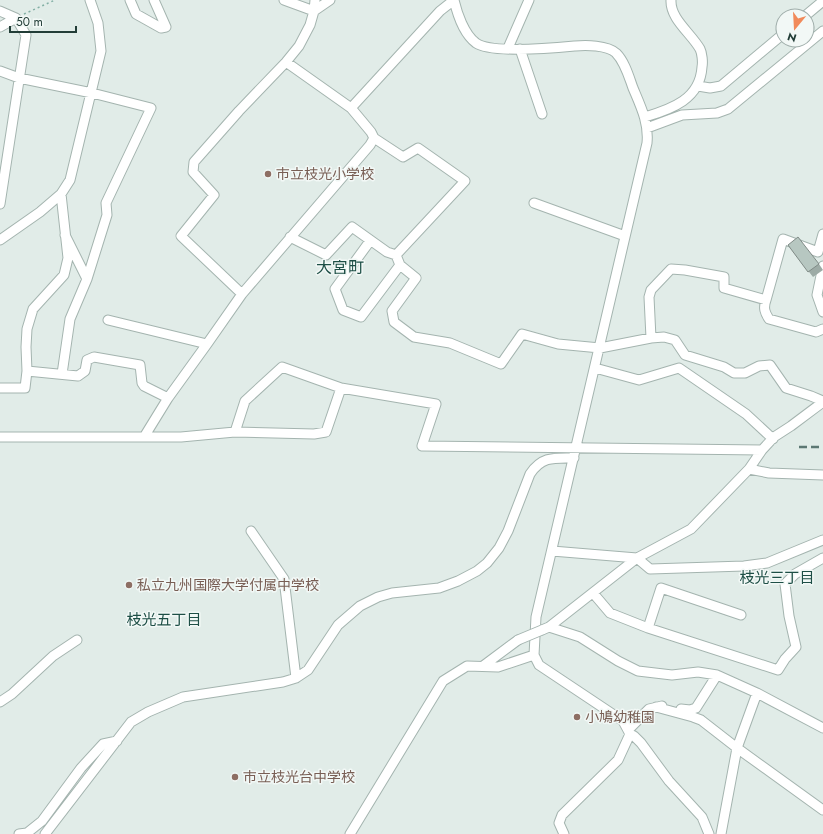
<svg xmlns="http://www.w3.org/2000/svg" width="823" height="834" font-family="Jost,'Noto Sans JP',sans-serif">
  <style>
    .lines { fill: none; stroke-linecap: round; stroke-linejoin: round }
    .minor-casing { stroke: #a4b4af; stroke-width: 11 }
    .path { stroke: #82afa4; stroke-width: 1.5; stroke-dasharray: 2 3; stroke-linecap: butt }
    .minor { stroke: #fff; stroke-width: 9 }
    .rail { stroke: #5c7873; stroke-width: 2.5; stroke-dasharray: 8 4; stroke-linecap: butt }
    .minor-bridge-casing { stroke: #a4b4af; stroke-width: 11; stroke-linecap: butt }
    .minor-bridge { stroke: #fff; stroke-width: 9 }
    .wall { fill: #9daba6 }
    .building { fill: #b7c7c1; stroke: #808b87 }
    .education-dot { fill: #8d6e63; stroke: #f2f8f6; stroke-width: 1.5 }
    .labels { text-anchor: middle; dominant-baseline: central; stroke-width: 3; stroke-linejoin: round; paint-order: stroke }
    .education-label { font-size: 14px; fill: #785e54; stroke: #f2f8f6; text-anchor: start }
    .neighbourhood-label { font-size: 15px; fill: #1e4f46; stroke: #f2f8f6 }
    .quarter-label { font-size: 16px; fill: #1e4f46; stroke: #f2f8f6 }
  </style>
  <rect width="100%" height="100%" fill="#e1ece8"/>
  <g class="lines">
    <g class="minor-casing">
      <path id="minor" d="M130,0L136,14L161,28L166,27L154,0
        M284,0L314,11
        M454,0C457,13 464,34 476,43C492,54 554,48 575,46C586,45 607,45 616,53C625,62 629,77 633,88C641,107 649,123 647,143L536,617L534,655L539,665L623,721L630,734L634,736L641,743L669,781L702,817L709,834
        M0,11L16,18L26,35L0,204
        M314,11L330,0
        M805,16L823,1
        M0,27L16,18
        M508,48L529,0
        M520,49L542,114
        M286,62L351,108L371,132L374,138L403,157L418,148L465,181L396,255
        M0,71L19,78L92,93L151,108L106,203L107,215L87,279L65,235
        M698,86L710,88L721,86L783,34
        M351,108L440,11L454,0
        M645,117C672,109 700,99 702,67C703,62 702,53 700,49C691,33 670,19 671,0
        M647,128L682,115L717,113L728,109L823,31
        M534,203L625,236
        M290,237L326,255L352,227L387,252L396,255L400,265L416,278L392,311L394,322L414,337L450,343L501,364L522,334L558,344L600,348L651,338L664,337L675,340L685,355L724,367L734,373H745L759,366L770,365L786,388L811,396L823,401
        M0,240L40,212L61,194L70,180L101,51L98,23L90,0
        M370,241L335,289L343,310L361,317L400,265
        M823,266L817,295L823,312
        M242,294L181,236L214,195L193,172L194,162L239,111L286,62L299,46L310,25L314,11L315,0
        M766,300C763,308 765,313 769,319L816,332L823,329
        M108,320L207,344
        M651,338L649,297L651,290L671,269L685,270L724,277V288L766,300L783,239L818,252L823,234
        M595,368L639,380L679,368L746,414L773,439
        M27,371L78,376L85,371L87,360L94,357L140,365L142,383L144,386L168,398
        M62,374L70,319L87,279
        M0,388H25L27,371L26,347L27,329L33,309L64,275L68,258L61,194
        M235,432L245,401L282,367L341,388L436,404L422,446L762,450
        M0,437H181L235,432L314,434L326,432L341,388
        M144,437L168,398L207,344L242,294L370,145L374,138
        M749,469L769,473L823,475
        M251,531L284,579L296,678
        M552,551L637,558L650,569L744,566L767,563L823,540
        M593,593L610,613L648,628L778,670L785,659L796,647L789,616L785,584L795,574L823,558
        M549,627L580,637L618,661L638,671L672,675L698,672L717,675L757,693L823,728
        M648,628L661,588L741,615
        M542,630L549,627L637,558L691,529L749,469L762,450L774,437L791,426L823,402
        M483,666L518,640
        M0,702L12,694L53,656L77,640
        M656,707L693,717L701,720L737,748L823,810
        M681,709L690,710L696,708L717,675
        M628,730L649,709L662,706
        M19,834L27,833L42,821L81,768L103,744L117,741
        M45,834L131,722L148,712L183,697L283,682L296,678L308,670L338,625L360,606L378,597L392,593L439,588L458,581L477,571L487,563L499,548L508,531L530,474C542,456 554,458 574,458
        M350,834L443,681L467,666L498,667L534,655
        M564,834L559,823L562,815L618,760L630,734
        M721,834L737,748L757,693"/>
    </g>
    <path class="path" d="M24,14L55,0"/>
    <use href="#minor" class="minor"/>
    <path class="rail" d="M799,447H823"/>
    <g class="minor-bridge-casing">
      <path id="minor-bridge" d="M518,640L542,630"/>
    </g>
    <use href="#minor-bridge" class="minor-bridge"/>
  </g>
  <path class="wall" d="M788,245L819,264L823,270L813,277Z"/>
  <path class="building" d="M798,237L819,264L808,272L788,245Z"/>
  <g class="education-dot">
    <circle cx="268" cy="174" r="4"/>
    <circle cx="129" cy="585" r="4"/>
    <circle cx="577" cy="717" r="4"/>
    <circle cx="235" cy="777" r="4"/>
  </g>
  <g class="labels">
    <g class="education-label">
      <text x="276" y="174">市立枝光小学校</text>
      <text x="137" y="585">私立九州国際大学付属中学校</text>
      <text x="585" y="717">小鳩幼稚園</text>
      <text x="243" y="777">市立枝光台中学校</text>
    </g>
    <g class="neighbourhood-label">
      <text x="777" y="578">枝光三丁目</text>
      <text x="164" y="620">枝光五丁目</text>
    </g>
    <g class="quarter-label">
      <text x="340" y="267">大宮町</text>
    </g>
  </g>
  <g transform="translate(795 28) rotate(198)"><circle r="19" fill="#f2f8f6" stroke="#9fadaa"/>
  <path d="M0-3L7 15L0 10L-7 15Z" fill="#f18a5a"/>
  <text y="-6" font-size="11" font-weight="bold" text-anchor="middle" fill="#223d37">N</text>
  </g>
  <path d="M10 26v6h66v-6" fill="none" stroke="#223d37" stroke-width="2"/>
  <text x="16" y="26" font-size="12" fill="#223d37" stroke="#f2f8f6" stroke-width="3" paint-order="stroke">50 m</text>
</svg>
